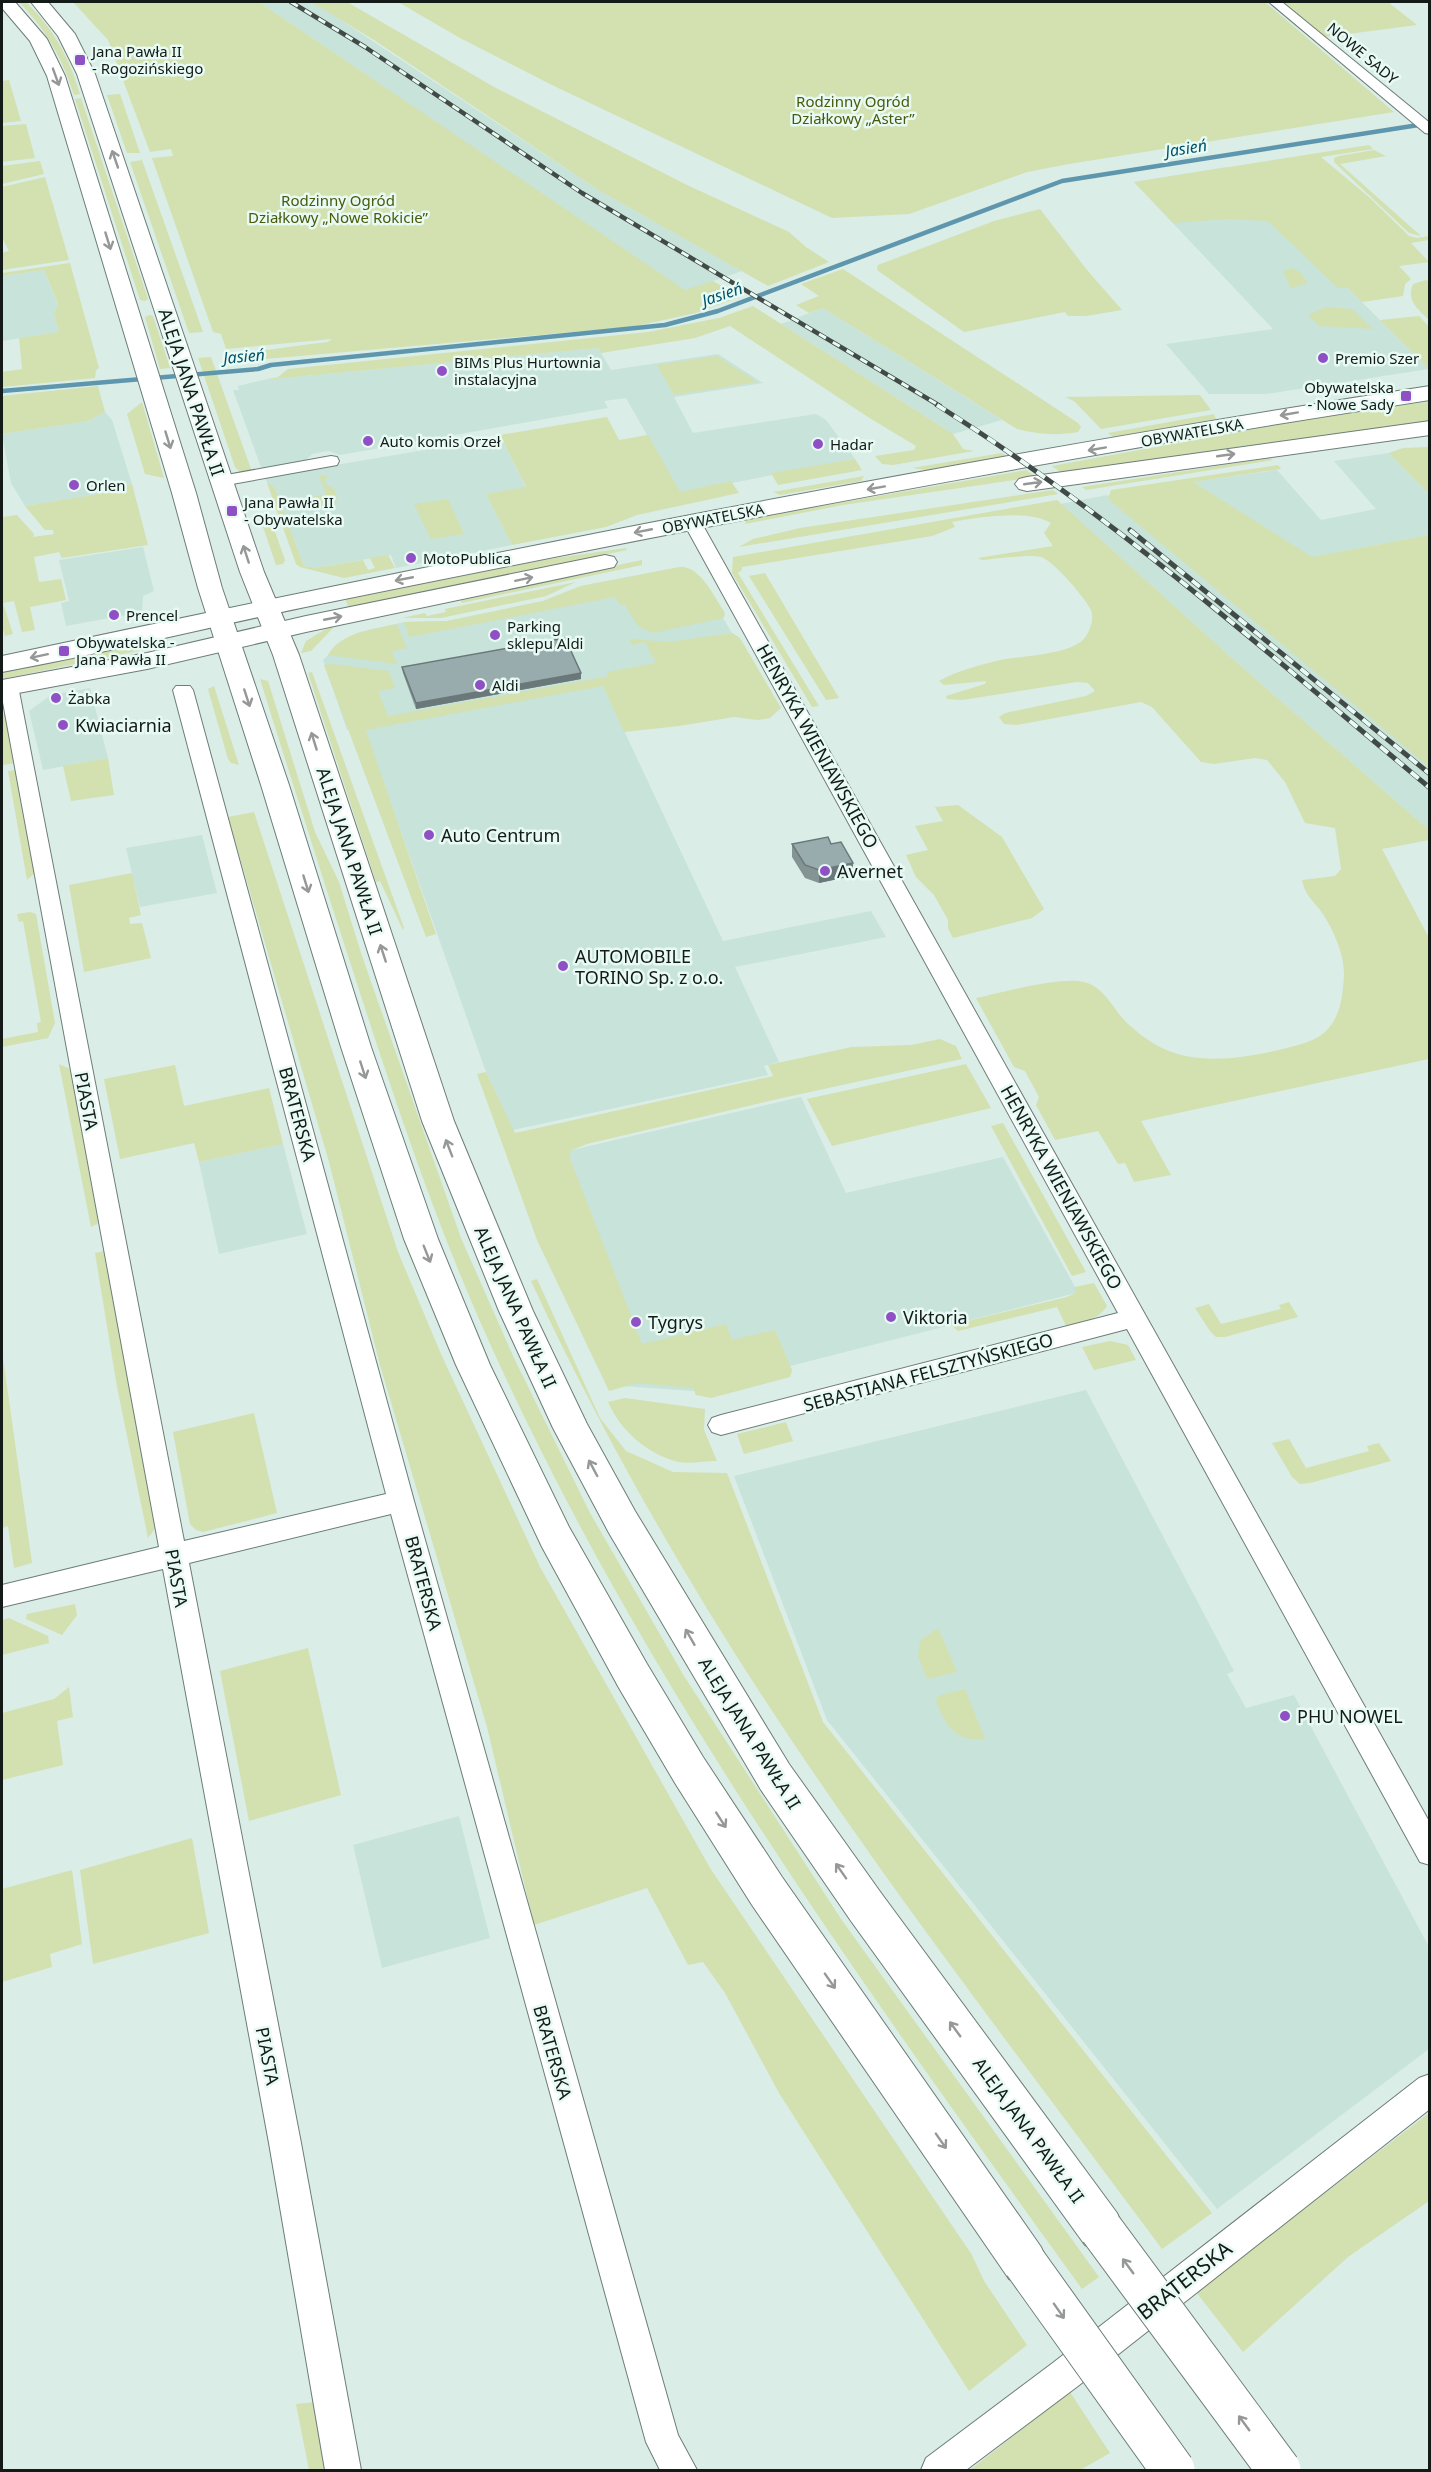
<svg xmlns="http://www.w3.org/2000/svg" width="1431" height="2472" font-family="'Noto Sans',sans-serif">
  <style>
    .built { fill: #c8e3da }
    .green { fill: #d3e0b0 }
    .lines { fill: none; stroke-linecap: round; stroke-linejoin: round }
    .stream { stroke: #5e96ad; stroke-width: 4.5 }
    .minor-casing { stroke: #6d7d78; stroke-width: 2 }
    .secondary-casing { stroke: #6d7d78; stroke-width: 2 }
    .primary-casing { stroke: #6d7d78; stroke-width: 2 }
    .minor { fill: #fff; fill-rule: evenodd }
    .secondary { fill: #fff; fill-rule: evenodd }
    .primary { fill: #fff; fill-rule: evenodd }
    .rail-far1-casing { stroke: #414a47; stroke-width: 4.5 }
    .rail-casing { stroke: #414a47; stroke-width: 5 }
    .rail-far1 { stroke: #e8faf4; stroke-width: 3; stroke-dasharray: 8; stroke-linecap: butt }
    .rail { stroke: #e8faf4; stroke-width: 4; stroke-dasharray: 10; stroke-linecap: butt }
    .primary-bridge-casing { stroke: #6d7d78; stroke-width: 45; stroke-linecap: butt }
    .primary-bridge { stroke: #fff; stroke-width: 43 }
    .wall { fill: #849495 }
    .shaded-wall { fill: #6b7879 }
    .building { fill: #99acad; stroke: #6b7879; stroke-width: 1.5 }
    .oneway { stroke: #959897 }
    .poi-dot { fill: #9050c5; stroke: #e8faf4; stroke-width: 2 }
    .labels { text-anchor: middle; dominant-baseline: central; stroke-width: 5; stroke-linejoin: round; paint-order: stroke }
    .far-poi-label { font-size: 15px; fill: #131a18; stroke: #e8faf4; text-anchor: start }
    .far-street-label { font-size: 15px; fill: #131a18; stroke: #e8faf4 }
    .far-park-label { font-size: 15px; fill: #4a590b; stroke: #e8faf4 }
    .far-water-label { font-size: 16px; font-style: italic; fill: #01526b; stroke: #e8faf4 }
    .street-label { font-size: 18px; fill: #131a18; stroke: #e8faf4 }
    .poi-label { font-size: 18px; fill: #131a18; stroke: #e8faf4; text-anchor: start }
    .near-street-label { font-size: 21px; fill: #131a18; stroke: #e8faf4 }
  </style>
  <rect width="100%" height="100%" fill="#daede7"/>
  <path class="built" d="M259,2H311L321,7L600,191L742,271L685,291Z
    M1227,167L1429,369L1266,394H1209L1166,344L1273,329L1134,182Z
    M44,270L58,305L54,314L59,332L2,341V276Z
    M823,308L1002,420L953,434L781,324Z
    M598,348L611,370L718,354L763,383L674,397L693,433L816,414L826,420L855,459L680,493L626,398L604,401L608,408L340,455L329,451L322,452L312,454L304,462L262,470L233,390H239L238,386L263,380Z
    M105,412L112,420L132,484L105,488L106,493L25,506L11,483L2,434L88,421Z
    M501,437L526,488L486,494L512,545L396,568L391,555L315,568L304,566L274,486L267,483L265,477Z
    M1389,453L1429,494V535L1313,557L1429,669V830L1234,660L1061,504L1107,495L1212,577L1192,482L1277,470L1321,520L1376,509L1334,461Z
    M143,547L154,591L143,596L142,612L66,626L61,603L69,601L59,560Z
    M680,567L692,570L701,578L723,610L725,614L723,618L732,633L710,637L660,663L602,684L723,941L871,911L886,937L735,967L779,1062L764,1066L768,1075L513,1130L486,1072L364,727L347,730L323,660L347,638L357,633L404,622L447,621L543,601L581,586Z
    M90,688L108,758L43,770L29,711L51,695Z
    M202,835L217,893L140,907L126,848Z
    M801,1097L846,1193L1003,1157L1075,1287L1076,1293L693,1391L622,1386L530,1165L572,1150Z
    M283,1144L307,1234L219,1254L199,1162Z
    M1086,1390L1234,1671L1227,1674L1246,1708L1294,1695L1429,1947V2049L1217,2209L827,1720L734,1476Z
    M459,1816L490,1938L382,1968L353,1845Z"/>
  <path class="green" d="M19,2H26C53,28 69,57 80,94L74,95C62,57 46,30 19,2Z
    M73,2H259L685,290L713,281L740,297L696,313L631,327L231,362L227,355C261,351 294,346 328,342L332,339L226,349L221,334L213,332L152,158L173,156L171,149L150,152L108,40Z
    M311,2H347L496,88L687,185L789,232L806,247L829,262L768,286L600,191L374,40Z
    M398,2H1265L1394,112L1069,164L1027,172L909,214L832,218L552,85L460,38Z
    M1282,2H1388L1417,25L1325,37Z
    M9,80L21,121L2,123V81Z
    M120,94L140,153H127L107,95Z
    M81,98L148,299L145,301L140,300L75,99Z
    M26,124L35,158L2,162V126Z
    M1369,145L1373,149L1321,157L1370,198L1409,236L1417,238L1429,236V240L1411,243L1429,262L1399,266L1411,279L1405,284L1403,296L1362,302L1347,287L1338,288L1268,221L1227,219L1173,223L1134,182Z
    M1374,150L1386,156L1340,164L1421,236L1409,233L1334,162V158L1339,156Z
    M142,160L203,332L189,333L130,162Z
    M40,161L44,174L2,184V166Z
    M45,177L69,260L2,270V253L9,251L2,237V187Z
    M1040,209L1087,270L1122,310L1086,316H1068L1065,312L964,332L877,270L878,265L994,221Z
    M70,263L99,368L96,370L95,378L2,387V372L22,369L19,338L59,332L54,314L58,304L44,270L2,276V273Z
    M1292,268L1300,272L1308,283L1291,288L1283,271Z
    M843,269L1078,423L1081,427L1078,432C1056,436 1038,434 1017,429L823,308L809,313L796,305L819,296L801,284Z
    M1426,280L1429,282V320C1418,309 1406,301 1413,284Z
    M753,306L953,434L963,449L974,451L893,465L882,464L875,456L914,450L916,446L868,417L730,326L695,338L601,353L598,348L263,380L278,377L288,369L648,332L719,318Z
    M1326,307L1352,309L1373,329L1319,326L1308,315Z
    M150,315L153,316L170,368L160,369L145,317Z
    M1419,316L1429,327V369L1380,320Z
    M717,356L757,382L674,395L657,365Z
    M211,357L252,472H240L235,467L198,358Z
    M98,386L105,412L88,421L2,434V396Z
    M1200,395L1211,410L1101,429L1074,401L1065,397Z
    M142,402L164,478L145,474L127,414Z
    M1429,402V421L1063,474L1052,466L1359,410Z
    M1214,414L1216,419L1113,437L1108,433Z
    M607,417L619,440L648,435L680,492L731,481L739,493L637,515L606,527L512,545L486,494L526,487L500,435Z
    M1429,447H1430L1429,494L1389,453L1403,448Z
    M1002,453L1008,457L926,470L912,468Z
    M1269,458L1273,460L1086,490L1082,487Z
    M855,459L862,470L778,485L771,473Z
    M1278,465L1281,469L1193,482L1312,557L1429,535V767L1108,499L1111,490Z
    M1026,470L1036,477L843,505L745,524L747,519Z
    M328,475L324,483L335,490L337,501C328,512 311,510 299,506L297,500L326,494L319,476Z
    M864,476L861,481L780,495L773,492Z
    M267,483L274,486L304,566L315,568L363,560L368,570L375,568L370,558L388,555L395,568L344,578L300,567L296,564Z
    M132,484L148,545L62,558L59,552L34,557L39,582L61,579L66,600L30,607L35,630L22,632L14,601L3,603L13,634L5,636L2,625V517L17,515L34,534L33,537L54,534L53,530H45L25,506L105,493V488Z
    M1053,490L1058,494L739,547L753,539L800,528Z
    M448,499L464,534L431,539L414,504Z
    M1057,500L1234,660L1429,830V840L1382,849L1429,938V1059L1141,1121L1171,1175L1134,1182L1125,1163L1118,1164L1098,1131L1055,1140L1036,1105L1039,1097L1025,1071L1014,1067L976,998C1001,993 1060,976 1084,982C1104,987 1112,1007 1125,1021C1134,1030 1147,1040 1158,1046C1197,1067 1247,1058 1287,1048C1299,1045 1315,1041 1325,1032C1341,1017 1343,995 1344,974C1344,954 1334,931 1323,914C1315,902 1305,896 1302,880L1335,876L1341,869L1335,828L1305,823L1285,782L1267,760L1255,758L1214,764L1201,762L1152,707L1141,702L1017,725L1004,724L999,717L1005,713L1086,696L1095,691L1088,683L1077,682L962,700L947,699L946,696L985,684L986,681L944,685L939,681C956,671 980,665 1000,660C1020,656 1075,655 1086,636C1091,628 1094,619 1091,610C1086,599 1053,560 1041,557C1029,554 996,559 982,560L978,558L1053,546L1044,533L1051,523C1028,509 978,517 952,522L955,527L932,536L742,567V570L738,573L819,706L812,707L732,573L733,557Z
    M273,526L285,560L283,564L276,565L263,527Z
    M626,548L627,550L349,608L345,599L542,560Z
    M642,560V565L462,603L460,599Z
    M680,567C700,566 714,596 723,610L725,614L723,618L653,633L638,626L624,604L620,605L615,597L409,637L404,622L447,621L543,601L581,586Z
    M765,573L839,698L826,700L749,576Z
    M576,582L546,596L441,618H402L425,613L427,616L446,612L445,609Z
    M334,624L333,628L311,651L301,653L306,641Z
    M397,624L407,648L392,651L397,664L328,655C341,632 374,629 397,624Z
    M732,633L740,638L781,708L770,718L758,720L734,717L679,726L624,732L603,686L366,730L436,934L426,937L324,665L332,664L389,671L395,688L378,691L388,716L609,676L607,672L656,663L645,642L632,645L630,640L633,639L669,642Z
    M148,639L152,648L2,679V670Z
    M312,672L404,928L403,930L380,881L376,882L308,673Z
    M260,679L268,681L315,832L339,882L362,956L461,1238L514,1358L590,1513L684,1676L841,1919L1099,2277L1082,2289C859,1980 633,1670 479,1319C440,1230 408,1138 377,1045C337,923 298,801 260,679Z
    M214,686L239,765L231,763L228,759L208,689Z
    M7,714L15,763L3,765L2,715Z
    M108,758L114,795L71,801L63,766Z
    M16,770L36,872L27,880L8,771Z
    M958,805L1002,837L1044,909L1032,918L953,938L948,928V920L934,895L916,877L906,855L928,850L915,826L943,821L935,807Z
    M254,812L398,1252L441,1354L540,1567L710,1868L972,2255L984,2281L1027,2345L969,2391L779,2093L725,1993L703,1962L688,1965L647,1888L534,1925L487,1727L380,1365L329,1162L228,817Z
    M132,873L141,915L129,918L130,924L142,923L151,958L84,972L69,885Z
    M30,912L36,914L55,1023L48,1038L2,1047V1039L38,1032L37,1023L41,1022L23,921L19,922L17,914Z
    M940,1039L956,1046L962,1059L782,1098L587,1144L572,1150L569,1156L642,1344L726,1324L732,1340L775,1330L792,1370L790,1377L711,1398L696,1395L693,1388L637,1383L609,1391L537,1240L477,1074L486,1072L515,1133L773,1076L768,1065L852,1047L911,1045Z
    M59,1064L72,1070L100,1219L97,1224L91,1227Z
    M966,1064L991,1108L832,1146L807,1099Z
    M175,1065L184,1106L269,1088L283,1144L199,1162L194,1143L120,1159L104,1079Z
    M1003,1123L1086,1272L1072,1276L991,1126Z
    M108,1250L157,1526L148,1538L117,1387L95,1253Z
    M537,1279L600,1418L626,1451L673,1472L727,1473L823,1722L1212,2213L1162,2249C1037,2081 909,1915 792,1741C694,1595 605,1441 531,1281Z
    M1094,1283L1107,1306C1097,1321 1082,1322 1066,1326L1057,1307L958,1331L951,1325L1067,1297L1075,1293V1287Z
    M1289,1302L1298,1317L1225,1337H1216L1210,1331L1195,1308L1209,1304L1221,1324L1281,1309L1279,1305Z
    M1110,1341L1128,1345L1136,1360L1094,1370L1082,1347Z
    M2,1351L32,1563L14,1568L8,1526L2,1528Z
    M625,1398L705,1409L704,1430L717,1461C705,1461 690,1464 679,1462C648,1455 620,1430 608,1402Z
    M254,1413L277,1513L203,1532L196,1530L190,1524L173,1432Z
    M786,1422L793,1441L744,1454L737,1434Z
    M1289,1439L1306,1468L1369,1451L1367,1446L1379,1443L1391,1461L1310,1483L1300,1484L1292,1477L1272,1443Z
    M75,1604L77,1615L62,1635L26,1619L27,1614Z
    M9,1618L48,1636L49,1643L2,1655V1620Z
    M938,1628L957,1672L927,1679L918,1656L920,1641Z
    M308,1648L341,1795L249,1821L220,1671Z
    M69,1687L73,1717L57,1721L63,1765L2,1780V1713L54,1699Z
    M965,1689L985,1739C955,1742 947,1727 936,1702L938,1696Z
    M192,1838L209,1933L93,1964L80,1870Z
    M72,1870L82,1944L50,1954L52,1967L2,1982V1889Z
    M1429,2113V2201L1348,2257L1243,2352L1196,2292Z
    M1070,2392L1110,2453L1080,2470H970Z
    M316,2402L327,2470H309L296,2404Z"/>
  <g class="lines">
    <path class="stream" d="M2,391L258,369L271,365L665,325L718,311L1062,181L1425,124"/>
    <g class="minor-casing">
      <path id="minor" d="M1269,2H1282L1430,123V134L1425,133Z
        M331,456L337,457L339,461L337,465L221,486L215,485L212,481L215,477L221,476Z
        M692,517L698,518L701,522L1430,1823V1865L1420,1862L1127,1329L721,1435L712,1432L708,1425L712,1418L721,1415L1118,1313L683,522L686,518Z
        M9,680L16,682L18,686L184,1541L386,1494L173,690L176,686H190L193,690L414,1501L678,2435L697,2470H660L646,2442L391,1514L189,1563L301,2143L361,2470H325L269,2143L163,1569L2,1607V1585L159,1547L2,697V683Z
        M1430,2074V2109L1078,2386L966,2470H921L926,2458L1054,2362L1419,2078Z"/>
    </g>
    <g class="secondary-casing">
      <path id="secondary" d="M1430,386V400C1061,456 695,528 330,602C220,624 112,652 2,672V656C475,555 951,459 1430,386Z
        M1430,421V435L1027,491L1019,489L1015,484L1019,479L1027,477Z
        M605,555L614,557L617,562L614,567L306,632L147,669L2,696V680L147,653L306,616Z"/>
    </g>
    <g class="primary-casing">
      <path id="primary" d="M2,2H15L47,39L65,76L196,493L222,588L289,785L371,1047L438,1239L490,1365L569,1527L647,1664L703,1757L782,1877L1041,2247L1048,2263L1041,2279L1025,2286L1009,2279L752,1905L675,1783L619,1688L542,1547L456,1365L404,1239L341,1047L261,785L198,588L172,493L47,76L30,41L2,8Z
        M31,2H48L75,34L95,74L264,572L299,655L454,1121L533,1311L587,1424L635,1511L789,1764L881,1893L1117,2213L1124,2229L1117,2245L1101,2252L1085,2245L851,1921L761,1790L609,1533L553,1428L499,1311L422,1121L273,655L240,572L77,74L58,36Z"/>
    </g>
    <use href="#minor" class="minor"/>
    <use href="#secondary" class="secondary"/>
    <use href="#primary" class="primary"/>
    <g class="rail-far1-casing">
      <path id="rail-far1" d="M291,2L365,47L582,193L940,406"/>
    </g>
    <g class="rail-casing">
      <path id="rail" d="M937,405C1114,516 1270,655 1430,788
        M1130,530L1430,774"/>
    </g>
    <use href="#rail-far1" class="rail-far1"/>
    <use href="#rail" class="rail"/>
    <g class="primary-bridge-casing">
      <path id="primary-bridge" d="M1101,2229L1279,2470
        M1025,2263L1173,2470"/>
    </g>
    <use href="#primary-bridge" class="primary-bridge"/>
  </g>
  <path class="wall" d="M402,667L581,673V679L416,709L403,673Z
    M792,844H831L853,863L852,876L819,883L805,878L792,857Z"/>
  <path class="shaded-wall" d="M581,673V679L416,709V703Z
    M853,863L852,876L819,883V870Z"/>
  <path class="building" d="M565,638L581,673L416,703L402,667Z
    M828,837L831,844L841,842L853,863L819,870L805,865L792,844Z"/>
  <defs><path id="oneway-shaft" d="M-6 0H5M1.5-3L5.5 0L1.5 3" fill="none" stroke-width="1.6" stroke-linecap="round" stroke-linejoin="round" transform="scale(1.5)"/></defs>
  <g class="oneway">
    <use href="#oneway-shaft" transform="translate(56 77) rotate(70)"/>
    <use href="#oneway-shaft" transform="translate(115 159) rotate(-109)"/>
    <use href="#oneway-shaft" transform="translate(108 241) rotate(73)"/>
    <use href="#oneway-shaft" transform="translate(1289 414) rotate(170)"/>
    <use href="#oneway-shaft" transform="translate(168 440) rotate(73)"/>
    <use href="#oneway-shaft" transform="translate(1097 449) rotate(170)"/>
    <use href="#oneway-shaft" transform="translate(1226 455) rotate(-8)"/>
    <use href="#oneway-shaft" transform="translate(1033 483) rotate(-8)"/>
    <use href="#oneway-shaft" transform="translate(876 488) rotate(170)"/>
    <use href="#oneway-shaft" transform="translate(643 531) rotate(169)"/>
    <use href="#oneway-shaft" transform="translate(246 554) rotate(-108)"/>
    <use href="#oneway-shaft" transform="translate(404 579) rotate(169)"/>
    <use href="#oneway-shaft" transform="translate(524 579) rotate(-12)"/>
    <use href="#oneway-shaft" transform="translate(333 618) rotate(-11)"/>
    <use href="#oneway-shaft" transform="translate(39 656) rotate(168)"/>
    <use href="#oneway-shaft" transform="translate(247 698) rotate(72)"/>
    <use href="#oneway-shaft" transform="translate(314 741) rotate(-107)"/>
    <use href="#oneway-shaft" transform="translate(306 884) rotate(73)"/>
    <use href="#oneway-shaft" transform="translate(383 953) rotate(-108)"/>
    <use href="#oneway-shaft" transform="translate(363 1070) rotate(72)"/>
    <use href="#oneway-shaft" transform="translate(449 1148) rotate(-111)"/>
    <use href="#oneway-shaft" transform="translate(427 1254) rotate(68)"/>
    <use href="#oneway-shaft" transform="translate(593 1468) rotate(-118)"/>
    <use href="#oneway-shaft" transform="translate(690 1637) rotate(-120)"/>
    <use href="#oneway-shaft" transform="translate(721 1820) rotate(57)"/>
    <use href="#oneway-shaft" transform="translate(841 1871) rotate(-125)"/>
    <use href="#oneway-shaft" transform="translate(830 1981) rotate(55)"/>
    <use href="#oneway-shaft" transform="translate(955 2029) rotate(-126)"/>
    <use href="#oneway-shaft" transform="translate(941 2141) rotate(55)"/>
    <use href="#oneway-shaft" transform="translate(1128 2266) rotate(-126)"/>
    <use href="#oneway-shaft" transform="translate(1059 2311) rotate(55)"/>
    <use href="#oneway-shaft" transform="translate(1244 2423) rotate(-126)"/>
  </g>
  <g class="poi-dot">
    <rect x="74" y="54" width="12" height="12" rx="3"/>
    <circle cx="1323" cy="358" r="6"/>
    <circle cx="442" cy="371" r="6"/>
    <rect x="1400" y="390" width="12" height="12" rx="3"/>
    <circle cx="368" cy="441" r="6"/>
    <circle cx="818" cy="444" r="6"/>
    <circle cx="74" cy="485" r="6"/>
    <rect x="226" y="505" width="12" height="12" rx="3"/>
    <circle cx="411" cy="558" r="6"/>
    <circle cx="114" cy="615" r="6"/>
    <circle cx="495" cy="635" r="6"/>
    <rect x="58" y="645" width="12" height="12" rx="3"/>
    <circle cx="480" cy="685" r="6"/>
    <circle cx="56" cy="698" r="6"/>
    <circle cx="63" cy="725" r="6"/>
    <circle cx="429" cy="835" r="6"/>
    <circle cx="825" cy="871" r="6"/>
    <circle cx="563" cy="966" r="6"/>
    <circle cx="891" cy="1317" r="6"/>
    <circle cx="636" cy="1322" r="6"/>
    <circle cx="1285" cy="1716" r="6"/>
  </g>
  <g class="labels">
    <g class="far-poi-label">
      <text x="92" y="51">Jana Pawła II<tspan x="92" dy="17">- Rogozińskiego</tspan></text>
      <text x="1335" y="358">Premio Szer</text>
      <text x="454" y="362">BIMs Plus Hurtownia<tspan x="454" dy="17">instalacyjna</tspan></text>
      <text x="1394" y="387" text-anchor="end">Obywatelska<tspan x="1394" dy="17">- Nowe Sady</tspan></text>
      <text x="380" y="441">Auto komis Orzeł</text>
      <text x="830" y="444">Hadar</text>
      <text x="86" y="485">Orlen</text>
      <text x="244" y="502">Jana Pawła II<tspan x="244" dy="17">- Obywatelska</tspan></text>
      <text x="423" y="558">MotoPublica</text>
      <text x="126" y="615">Prencel</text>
      <text x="507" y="626">Parking<tspan x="507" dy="17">sklepu Aldi</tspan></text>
      <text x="76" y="642">Obywatelska -<tspan x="76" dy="17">Jana Pawła II</tspan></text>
      <text x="492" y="685">Aldi</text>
      <text x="68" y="698">Żabka</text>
    </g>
    <g class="far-street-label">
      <text transform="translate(1363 53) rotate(40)">NOWE SADY</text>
      <text transform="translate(1192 432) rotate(-10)">OBYWATELSKA</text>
      <text transform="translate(713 518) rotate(-11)">OBYWATELSKA</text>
    </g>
    <g class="far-park-label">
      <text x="853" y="101">Rodzinny Ogród<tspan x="853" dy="17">Działkowy „Aster”</tspan></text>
      <text x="338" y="200">Rodzinny Ogród<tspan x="338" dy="17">Działkowy „Nowe Rokicie”</tspan></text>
    </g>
    <g class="far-water-label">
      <text transform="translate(1186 148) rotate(-9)">Jasień</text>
      <text transform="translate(722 294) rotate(-19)">Jasień</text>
      <text transform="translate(244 356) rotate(-5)">Jasień</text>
    </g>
    <g class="street-label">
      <text transform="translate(192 392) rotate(72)">ALEJA JANA PAWŁA II</text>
      <text transform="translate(818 746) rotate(61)">HENRYKA WIENIAWSKIEGO</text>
      <text transform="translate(350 851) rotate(72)">ALEJA JANA PAWŁA II</text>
      <text transform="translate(87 1101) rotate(79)">PIASTA</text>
      <text transform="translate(298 1114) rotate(75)">BRATERSKA</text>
      <text transform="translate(1062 1187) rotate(61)">HENRYKA WIENIAWSKIEGO</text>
      <text transform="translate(516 1307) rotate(66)">ALEJA JANA PAWŁA II</text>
      <text transform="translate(928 1372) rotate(-15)">SEBASTIANA FELSZTYŃSKIEGO</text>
      <text transform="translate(177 1578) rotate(80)">PIASTA</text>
      <text transform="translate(424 1583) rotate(75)">BRATERSKA</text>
      <text transform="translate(750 1733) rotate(58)">ALEJA JANA PAWŁA II</text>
      <text transform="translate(553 2052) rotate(74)">BRATERSKA</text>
      <text transform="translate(268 2056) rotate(79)">PIASTA</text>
      <text transform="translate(1029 2130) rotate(54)">ALEJA JANA PAWŁA II</text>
    </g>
    <g class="poi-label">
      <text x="75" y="725">Kwiaciarnia</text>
      <text x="441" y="835">Auto Centrum</text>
      <text x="837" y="871">Avernet</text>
      <text x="575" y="956">AUTOMOBILE<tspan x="575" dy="21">TORINO Sp. z o.o.</tspan></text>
      <text x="903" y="1317">Viktoria</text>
      <text x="648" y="1322">Tygrys</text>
      <text x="1297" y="1716">PHU NOWEL</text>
    </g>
    <g class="near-street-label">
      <text transform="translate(1184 2280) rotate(-38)">BRATERSKA</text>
    </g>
  </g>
  <rect width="1431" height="2472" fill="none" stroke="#131a18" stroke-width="6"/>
</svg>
